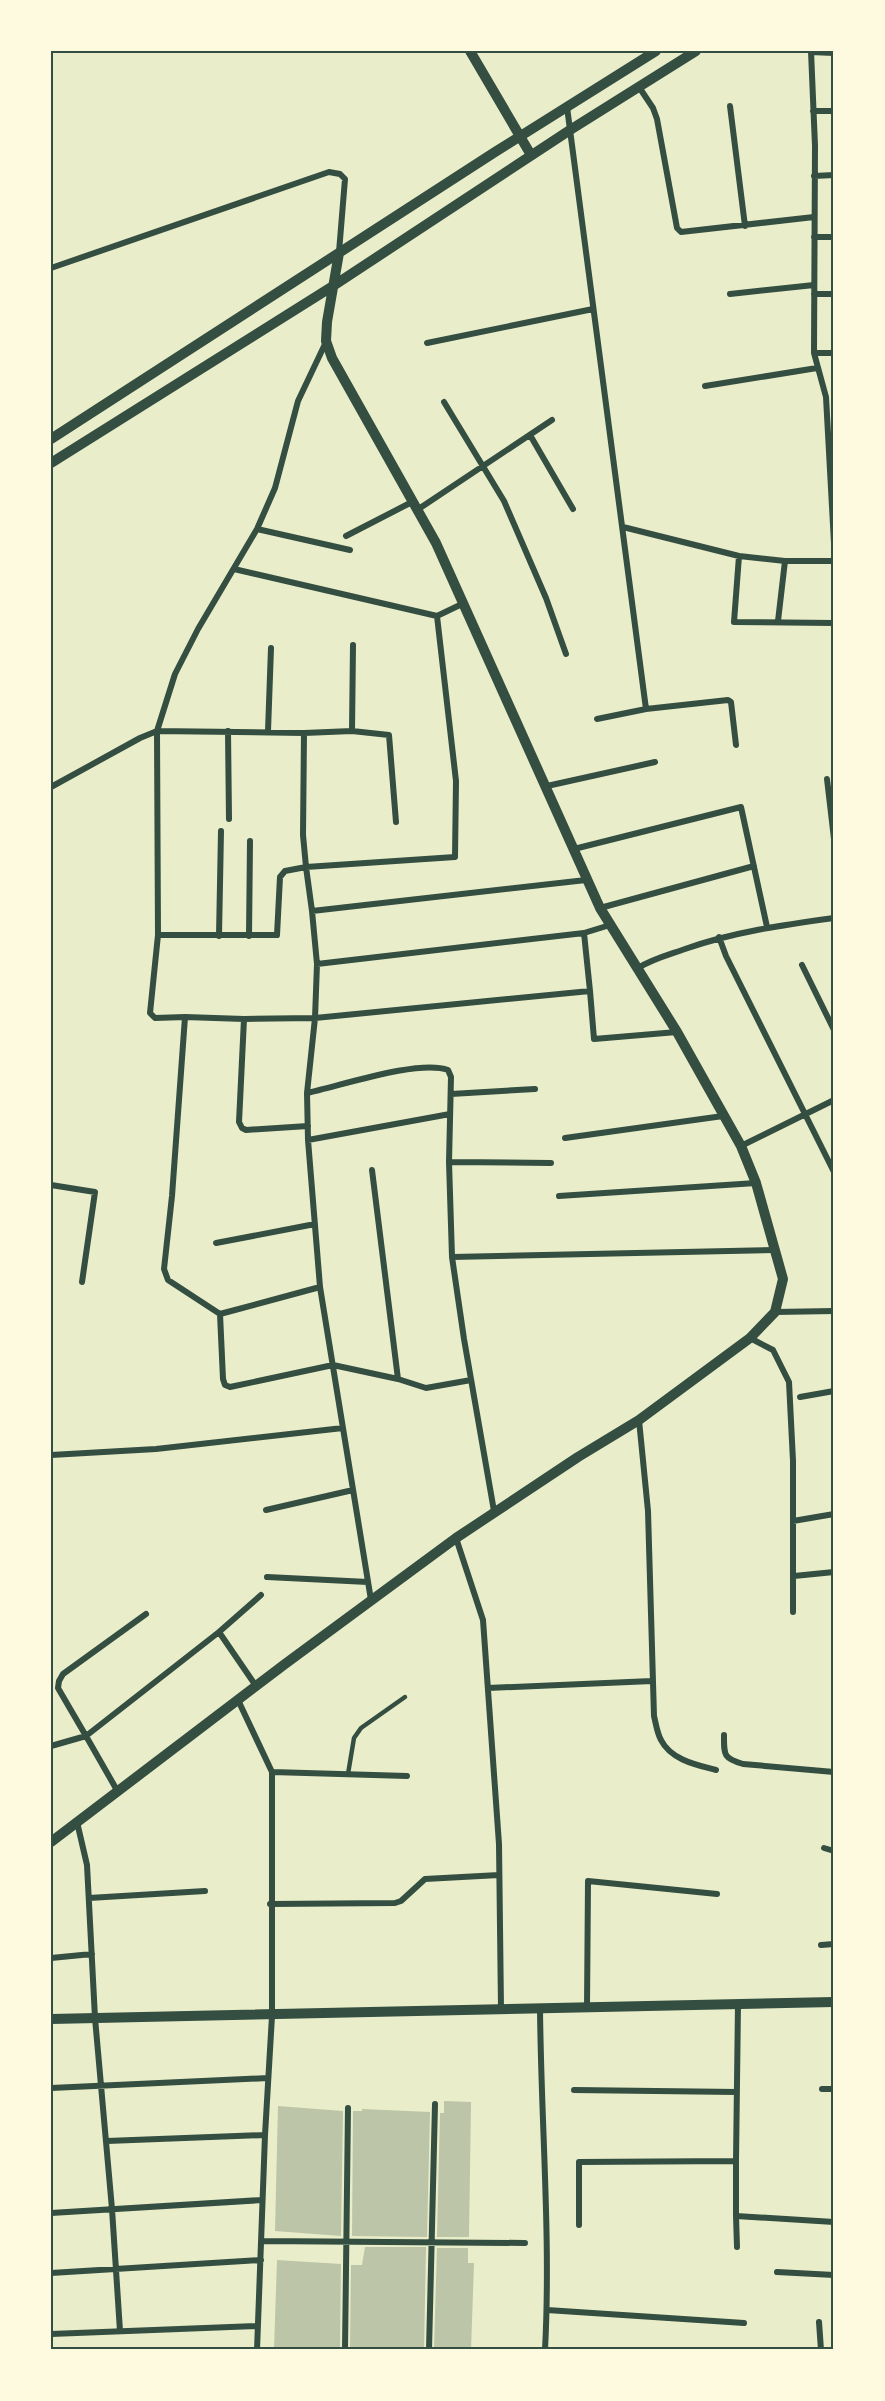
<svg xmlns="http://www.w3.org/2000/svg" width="885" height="2401" font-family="'DejaVu Sans',sans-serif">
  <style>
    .building { fill: #bcc5a7 }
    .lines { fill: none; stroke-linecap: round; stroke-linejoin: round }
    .service { stroke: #344e41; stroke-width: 4.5 }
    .minor { stroke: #344e41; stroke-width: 6 }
    .tertiary { stroke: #344e41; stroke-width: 10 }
    .neatline { fill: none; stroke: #344e41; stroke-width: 2 }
  </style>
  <rect width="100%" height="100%" fill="#e9edc9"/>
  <path class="building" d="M444,2101L471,2102L469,2237H437L440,2113H444Z
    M278,2106L343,2111L341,2236L275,2231Z
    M362,2109L430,2112L427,2237L352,2236L353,2111H362Z
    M365,2247H426L424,2350H350L351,2265H362Z
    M437,2248H468V2263H474L471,2350H434Z
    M277,2260L341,2264L340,2350H274Z"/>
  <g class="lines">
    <path class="service" d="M348,1774L354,1738L361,1728L405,1697"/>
    <path class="minor" d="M811,51L815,146L814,353L826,397L834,543
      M811,52L834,53
      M639,87L653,108L657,119L677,228L681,232L814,217
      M730,106L745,226
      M567,107L646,709L597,719
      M813,111H834
      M814,176L834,175
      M814,237H834
      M51,268L329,172L340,174L345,179L339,252
      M730,294L814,285
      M814,294H834
      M427,343L593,309
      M814,353H834
      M705,386L817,368
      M444,402L504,501L546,598L566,654
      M530,435L573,509
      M417,510L552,420
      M623,527L739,556L785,561H834
      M257,529L350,550
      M346,536L412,502
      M739,556L734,622L834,623
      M234,569L437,616L456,781L455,857L306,867L312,911L586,880
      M437,616L462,604
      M778,621L785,561
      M646,709L728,700L731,702L736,745
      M228,731L229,819
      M268,731L271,648
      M352,731L353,645
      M827,779L834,839
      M547,786L655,762
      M51,787L140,738L157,731L175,674L198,629L257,529L275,488L298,401L326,342
      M574,849L741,807L767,927
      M600,908L754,866
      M312,911L317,964L315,1018L590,991L584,933
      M158,935H277L280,877L285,871L306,867L303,835L304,733
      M219,936L221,831
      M249,936L250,841
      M719,937L726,956L834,1172
      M317,964L584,933L610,925
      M802,965L834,1030
      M638,968C652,959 668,955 685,949C733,932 783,925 834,918
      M590,991L594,1039L677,1032
      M185,1017L155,1018L150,1013L158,935L157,731L304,733L352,731L389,735L396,822
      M244,1019L239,1122L242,1128L246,1130L308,1126
      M307,1093L315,1018L244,1019L185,1017L172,1196L164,1269L168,1280L220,1314L223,1379L225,1385L230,1387L333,1365L398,1379L426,1388L471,1380
      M451,1094L535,1089
      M565,1138L723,1116
      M308,1140L450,1114
      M741,1146L834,1100
      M449,1162L551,1163
      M372,1170L398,1379
      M51,1185L95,1192L82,1282
      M559,1196L756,1183
      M216,1243L315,1224
      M452,1257L776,1250
      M775,1312L834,1311
      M220,1314L320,1287
      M750,1338L773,1350L789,1382L793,1461V1612
      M800,1397L834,1391
      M639,1420L648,1511L654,1716C656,1724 657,1733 661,1740C671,1760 697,1765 716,1770
      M51,1455L156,1449L343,1428
      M266,1510L353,1490
      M793,1521L834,1514
      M456,1538L483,1620L499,1844L501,2009
      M794,1576L834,1572
      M267,1577L368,1582
      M371,1600L320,1287L308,1140L307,1093C340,1086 419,1059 448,1070L451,1077L449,1162L452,1257L464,1339L494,1511
      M219,1632L256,1686
      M488,1688L652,1681
      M238,1700L272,1772V2016L265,2135L257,2350
      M724,1735C724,1755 723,1758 743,1764L834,1772
      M51,1746L86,1736L58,1688L59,1681L63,1674L146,1614
      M272,1772L407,1776
      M118,1792L86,1736L219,1632L261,1595
      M77,1822L87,1865L95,2018L112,2209L120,2331
      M824,1848L834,1851
      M89,1898L205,1891
      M270,1904L395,1903L401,1901L425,1879L499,1875
      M821,1945L834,1944
      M51,1958L92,1954
      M587,2007L588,1881L717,1894
      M540,2008C541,2123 551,2236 545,2350
      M51,2088L268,2078
      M822,2089H834
      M574,2090L737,2092
      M107,2141L265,2135
      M736,2161V2216L834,2222
      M51,2213L262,2200
      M736,2216L737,2247
      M579,2225V2162L736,2161L738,2004
      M261,2241L525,2243
      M777,2272L834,2275
      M51,2273L261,2260
      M547,2310L744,2323
      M819,2322L821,2350
      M51,2334L258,2326
      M345,2350L348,2108
      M429,2350L435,2104"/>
    <path class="tertiary" d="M470,51L531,155
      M51,439L495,152L656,51
      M51,463L333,286L570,130L696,51
      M51,1842L285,1664L456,1538L578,1457L639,1420L750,1338L775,1312L783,1279L756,1183L741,1146L677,1032L600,908L436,543L332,358L326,341L327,322L339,253
      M51,2019L834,2002"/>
  </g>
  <rect width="885" height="2401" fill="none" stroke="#fefae0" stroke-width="105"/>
  <rect x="52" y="52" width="780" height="2296" class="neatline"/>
</svg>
